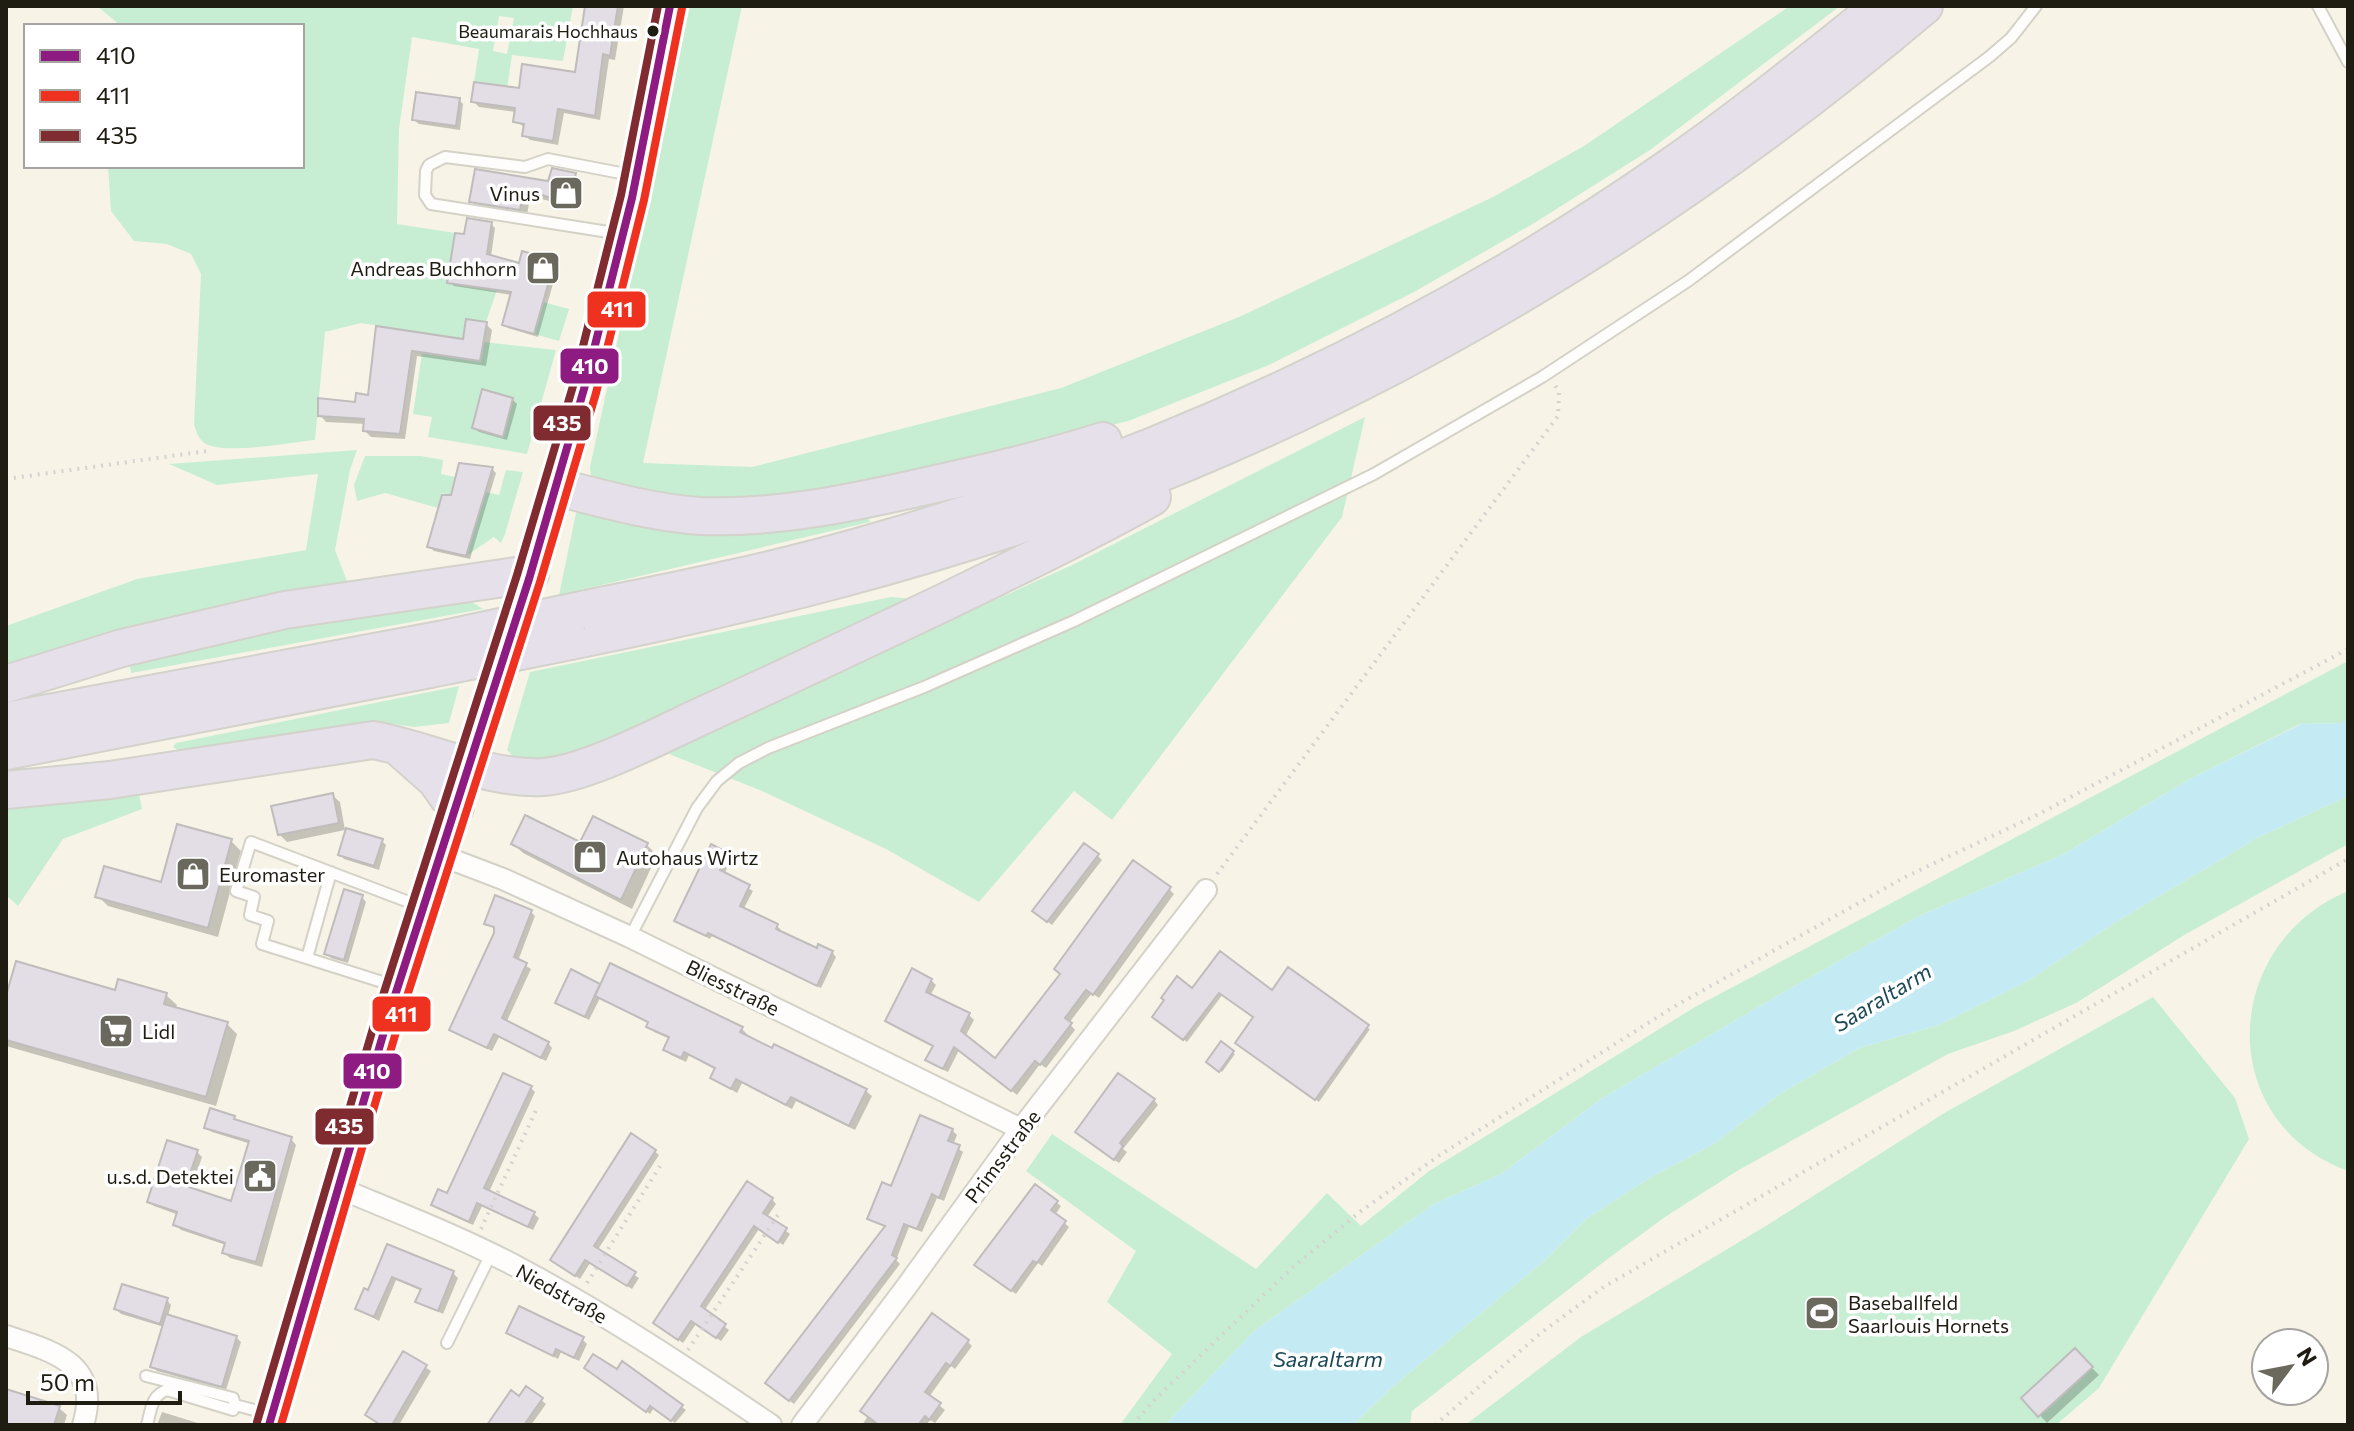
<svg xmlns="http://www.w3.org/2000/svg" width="2354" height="1431" font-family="Commissioner,sans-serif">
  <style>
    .green { fill: #c7eed3; fill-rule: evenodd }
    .water { fill: #c4ebf4 }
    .shadow { fill: #0003 }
    .building { fill: #e3dde5; stroke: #bfbcbc; stroke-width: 2 }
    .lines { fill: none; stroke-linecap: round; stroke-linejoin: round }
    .lane-casing { stroke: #d4d1c7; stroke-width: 14 }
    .street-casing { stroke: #d4d1c7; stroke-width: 24 }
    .secondary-casing { stroke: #d4d1c7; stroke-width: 32 }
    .highway-casing { stroke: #d3d2cb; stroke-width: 40 }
    .path { stroke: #d4d3cf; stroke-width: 4; stroke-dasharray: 2 6; stroke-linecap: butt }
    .lane { stroke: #fefdfb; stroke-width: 10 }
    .street { stroke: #fefdfb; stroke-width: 20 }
    .secondary { stroke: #f7f5f6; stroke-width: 28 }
    .highway { stroke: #e5e0ea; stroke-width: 36 }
    .highway-bridge-casing { stroke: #d3d2cb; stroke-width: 40; stroke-linecap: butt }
    .highway-bridge { stroke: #e5e0ea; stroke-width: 36 }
    .bus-1-casing { stroke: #fff; stroke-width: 14 }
    .bus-2-casing { stroke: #fff; stroke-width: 14 }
    .bus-3-casing { stroke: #fff; stroke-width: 14 }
    .bus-1 { stroke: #8e1b81; stroke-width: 8 }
    .bus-2 { stroke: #ef3120; stroke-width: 8 }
    .bus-3 { stroke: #7f2b30; stroke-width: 8 }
    .bus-dot { fill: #1f1c12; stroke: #fff; stroke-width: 3 }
    .labels { text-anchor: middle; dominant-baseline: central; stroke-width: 7; stroke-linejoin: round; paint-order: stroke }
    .bus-label { font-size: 18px; fill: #1f1c12; stroke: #fff; text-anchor: end }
    .poi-label { font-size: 20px; fill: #1f1c12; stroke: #fff; text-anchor: start }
    .street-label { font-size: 20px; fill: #1f1c12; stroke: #fff }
    .water-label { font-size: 22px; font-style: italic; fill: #1b4956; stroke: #fff }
    .line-badge { stroke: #fff; stroke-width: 3 }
    .badge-label { font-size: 22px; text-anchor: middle; font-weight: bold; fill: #fff }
  </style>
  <rect width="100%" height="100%" fill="#f7f4e7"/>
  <path class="green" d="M97,6H573L563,61L512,55L507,89L474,82L479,49L412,37L399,129L397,224L455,233L447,282L497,290L486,322L466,319L463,339L361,323L325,332L315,440C292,442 217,457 202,441C197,436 196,430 194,424L201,274L191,254L167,244L134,241L111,211L108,166H302V26H121ZM499,16L514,18L507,54L493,51Z
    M690,6H742L643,463L752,467L1061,388L1239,317L1493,197L1584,146L1790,6H1840L1650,150L1531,225L1414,292L1269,365L1131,420L976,462L813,498L690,502L599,483L591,477L590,467Z
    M543,302L569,309L559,341L534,334Z
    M484,342L556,350L527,454L428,437L432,417L413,414L422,353L480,361Z
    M1365,417L1342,517L1112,820L1074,791L979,902L886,849L762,791L669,754L665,749L1072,565Z
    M357,450L350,470L335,550L350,589L152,621L6,669V626L137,579L306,550L318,474L217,485L169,464Z
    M365,456H421L443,460L441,474L455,477L450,495L442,493L438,508L385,493L357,501L354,485Z
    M506,470L523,472L505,534L501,543L494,537L466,556L485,492L499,495Z
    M588,508L866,512L870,522L559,595L576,513Z
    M891,597L915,599L615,741L549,763L520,764L507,750L530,672Z
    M470,601L483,609L131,673L130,667L137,661L284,628Z
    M2348,661V716L2343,723L2300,724L2190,779L2062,855L1919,916L1791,988L1601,1099L1501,1174L1434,1204L1254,1331L1165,1425H1120L1172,1354L1107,1302L1136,1251L1026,1171L1052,1134L1256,1269L1327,1193L1361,1226L1429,1171L1695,1007Z
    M459,686L449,723L414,727L392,724L178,750L173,747L176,743Z
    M139,794L142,809L63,839L18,906L6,895V810Z
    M2348,796V844L2186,934L2076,1003L2014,1031L1948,1054L1737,1171L1665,1217L1609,1258L1412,1411L1410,1425H1353L1390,1389L1543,1262L1586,1219L1651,1177L1712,1145L1780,1094L1859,1048L1939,1025L2028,981L2119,920L2257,838Z
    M2348,891V1171C2214,1122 2220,945 2348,891Z
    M2153,997L2235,1098L2249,1139L2099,1388L2056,1425H1465L1581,1337L1764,1227L1946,1112Z"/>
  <path class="water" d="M2348,716V796L2257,838L2119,920L2028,981L1939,1025L1859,1048L1780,1094L1712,1145L1651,1177L1586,1219L1543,1262L1390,1389L1353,1425H1165L1254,1331L1434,1204L1501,1174L1601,1099L1791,988L1919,916L2062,855L2190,779L2301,724L2343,723Z"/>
  <path class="shadow" d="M588,6H624L615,60L609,59L600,120L564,113L558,145L530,140L524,135L526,128L515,121L516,112L479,107L473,101L577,74Z
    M459,100L463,104L460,130L419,124L414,120Z
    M575,175L582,182L576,208L530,196L527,216L478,208L472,201Z
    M491,224L495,228L491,257L520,266L554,262L558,266L538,337L508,328L504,324L512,295L454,286L449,282L466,237Z
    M486,324L492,330L486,366L417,356L405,439L371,437L365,431L366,424L326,422L320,415L370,397L378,328L465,341Z
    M512,399L517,404L507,440L479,432L474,428Z
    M492,469L496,473L470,559L434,551L429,547L452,497Z
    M332,795L340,802L345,830L287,842L279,834Z
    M594,819L647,845L657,855L632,909L523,853L513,843L581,845Z
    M231,841L241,851L218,937L108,906L98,896L163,885Z
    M382,841L386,845L379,870L344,859L340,854Z
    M727,855L731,859L724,875L753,891L743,910L777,926L781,930L779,933L818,951L832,952L836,957L821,988L712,936L710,939L676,920Z
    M1098,856L1102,860L1052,925L1039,915Z
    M1169,889L1174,894L1099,998L1092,993L1069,1023L1075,1030L1046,1068L1040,1064L1017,1095L959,1050L948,1072L933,1065L928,1060L934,1047L887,1020L931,980L936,985L930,996L969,1015L974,1020L965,1037L996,1060Z
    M362,897L366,902L348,963L331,958L327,953Z
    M530,911L535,916L518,961L531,969L506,1023L548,1043L552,1048L546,1061L499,1037L492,1051L451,1030L496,930L487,923Z
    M599,985L742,1029L747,1034L746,1037L772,1051L775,1047L866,1091L872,1096L855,1130L796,1101L792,1109L742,1083L737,1093L712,1078L716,1070L689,1055L686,1062L671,1055L666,1049L670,1039L654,1032L650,1024L600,998L589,1020L557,1002Z
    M1193,991L1273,993L1370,1029L1319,1102L1240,1045L1255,1018L1223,994L1187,1042L1157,1019Z
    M116,992L166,995L177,1005L175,1009L227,1024L237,1034L216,1106L6,1046V1003Z
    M1221,1044L1235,1054L1222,1072L1209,1062Z
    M531,1088L535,1092L489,1192L534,1214L539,1218L533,1230L482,1206L473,1225L438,1209L433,1204L448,1196Z
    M1154,1100L1158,1105L1123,1149L1127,1152L1119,1163L1082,1137Z
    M234,1118L240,1123L291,1139L296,1145L262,1267L230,1258L224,1253L226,1245L181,1230L175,1224L179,1215L154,1206L149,1201L197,1152L202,1157L191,1190L232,1203L251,1144L212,1132L206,1127Z
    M952,1130L957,1135L953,1145L963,1152L944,1201L937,1198L922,1232L909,1227L896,1260L900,1264L794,1404L772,1387L886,1228L870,1218L892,1189Z
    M654,1151L659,1155L597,1251L639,1278L632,1289L590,1263L580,1279L557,1264Z
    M1036,1187L1061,1206L1055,1215L1069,1227L1042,1266L1038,1263L1016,1294L981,1269Z
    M772,1199L776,1204L767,1217L790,1234L783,1245L759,1229L704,1311L729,1330L721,1341L696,1324L683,1343L660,1327Z
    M389,1246L453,1273L458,1278L443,1314L418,1301L422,1291L396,1280L379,1321L357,1309L369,1293Z
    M167,1300L171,1305L168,1316L236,1337L241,1342L226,1390L157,1371L152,1366L164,1327L121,1314L116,1309Z
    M509,1332L582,1339L587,1344L579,1361L561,1352L558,1359Z
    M967,1341L972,1346L955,1369L951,1366L929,1397L945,1410L935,1423L930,1420L926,1425H862L868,1416Z
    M2075,1351L2099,1375L2047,1423L2024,1398Z
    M404,1353L431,1371L399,1425H381L370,1416Z
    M623,1364L686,1410L675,1423L654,1408L650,1414L590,1372L618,1371Z
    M6,1391L59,1408L67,1415L64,1425H6Z
    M519,1398L541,1400L546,1404L531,1425H489Z
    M162,1412L201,1424L202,1425H157Z"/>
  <path class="building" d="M585,6H618L610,56L603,54L595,116L558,109L553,141L522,136L524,124L513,122L515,108L471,102L474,82L519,88L522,64L575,72Z
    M416,92L460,98L456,126L412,120Z
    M552,168L576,173L569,203L524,190L520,210L469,202L475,169L548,181Z
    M467,218L492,222L487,254L519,263L522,251L555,260L534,334L502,325L511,292L447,283L455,233L464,234Z
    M466,319L487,322L480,361L412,351L400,434L363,431L364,419L318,416V398L355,402L356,393L368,395L376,326L463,339Z
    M482,389L513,398L503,437L472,428Z
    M459,463L493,467L466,556L427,547L442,495H451Z
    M333,793L339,823L278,835L271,806Z
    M525,815L580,842L593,816L648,843L621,900L511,844Z
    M177,824L232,839L208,928L95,897L104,866L161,882Z
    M346,828L383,839L374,866L338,855Z
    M1084,843L1099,854L1047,922L1032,911Z
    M711,844L728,853L720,870L750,885L740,906L778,924L776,929L817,948L818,944L833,951L817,986L708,933L706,936L674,921Z
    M1133,860L1171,887L1093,995L1086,990L1065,1018L1072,1023L1040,1065L1035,1061L1011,1091L954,1047L943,1069L925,1060L933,1046L885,1021L912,968L932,979L926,992L970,1013L961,1031L995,1058L1060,974L1054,969Z
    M344,889L363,895L344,960L324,954Z
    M495,895L532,910L514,957L527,963L502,1018L549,1042L541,1058L494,1034L487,1048L449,1030L494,933V927L484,924Z
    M1220,951L1272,990L1288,967L1369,1025L1315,1100L1235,1043L1253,1017L1219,993L1183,1040L1152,1017L1164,1000L1161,998L1177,976L1192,988Z
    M16,961L115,990L118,979L167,993L164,1004L228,1022L206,1097L6,1040V996Z
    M610,963L743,1027L740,1032L772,1048L774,1044L867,1089L849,1126L791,1097L786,1105L736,1079L731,1089L710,1078L715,1068L684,1052L681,1058L663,1050L669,1037L646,1027L648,1022L595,996Z
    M571,969L600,984L585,1017L555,1003Z
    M1221,1041L1234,1051L1219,1072L1206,1062Z
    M503,1073L532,1086L484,1188L535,1212L528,1227L477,1203L469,1222L431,1205L438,1189L447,1193Z
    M1118,1073L1155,1099L1120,1143L1123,1146L1114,1160L1075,1132Z
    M210,1108L235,1116L234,1119L292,1137L256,1262L222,1253L225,1243L173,1225L177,1212L147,1202L167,1140L198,1150L186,1186L231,1201L249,1141L204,1128Z
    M920,1115L953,1129L948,1141L960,1145L939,1198L932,1194L917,1229L904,1224L892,1255L897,1258L789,1401L765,1383L885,1226L867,1219L882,1182L891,1186Z
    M631,1133L656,1150L594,1246L636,1272L627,1286L585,1260L575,1276L550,1260Z
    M747,1181L773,1198L763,1213L787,1228L778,1243L754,1226L701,1306L726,1324L716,1338L691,1321L678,1340L653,1323Z
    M1035,1184L1058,1201L1051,1210L1066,1221L1037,1263L1033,1261L1011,1291L974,1265Z
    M387,1244L454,1271L438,1311L415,1302L421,1289L392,1277L374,1317L355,1309L364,1288L368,1290Z
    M122,1284L168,1298L160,1324L114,1309Z
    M519,1306L584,1337L574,1358L556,1349L553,1356L506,1333Z
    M932,1313L969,1340L950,1366L946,1363L925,1392L941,1403L929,1420L925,1416L918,1425H879L860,1411Z
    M166,1314L237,1336L222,1387L150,1367Z
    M2075,1348L2093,1367L2038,1417L2021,1398Z
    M403,1351L427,1365L392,1425H381L365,1415Z
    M593,1354L617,1369L622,1361L683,1405L671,1421L650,1406L646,1412L584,1368Z
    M526,1386L543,1398L524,1425H487L511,1390L519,1396Z
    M6,1389L60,1406L54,1425H6Z"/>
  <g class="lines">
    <g class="lane-casing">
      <path id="lane" d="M2318,6L2348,62
        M621,234L431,204L425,195L426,171L429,165L445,157L525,167L548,159L636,176
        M630,937L697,808L717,781L739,763L768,748L924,687L1074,621L1374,474L1542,377L1688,281L1989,57L2011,38L2036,6
        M307,958L331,872
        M395,986L262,944L268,921L250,915L254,897L236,891L251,842L422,907
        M447,1343L491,1254
        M146,1376L233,1398L235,1405L270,1414
        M147,1425C151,1411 151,1395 167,1390L233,1410L235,1405"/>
    </g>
    <g class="street-casing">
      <path id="street" d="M440,855L503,879L630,937L1021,1129
        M339,1188C401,1214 464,1238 523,1270C609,1316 690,1370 771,1425
        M6,1336C52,1351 102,1363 83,1425
        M802,1425L904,1290L1021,1129L1206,890"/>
    </g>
    <g class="secondary-casing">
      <path id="secondary" d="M269,1425C332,1204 396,983 468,765C551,519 628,262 670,6"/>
    </g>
    <g class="highway-casing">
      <path id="highway" d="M557,487C603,499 653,513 701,516C778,519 856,502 931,485C989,472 1047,459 1103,441
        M581,610C681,590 781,570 879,541C1156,461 1429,335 1666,170C1740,119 1810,62 1880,6
        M571,641C750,605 927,561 1099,497C1400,385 1679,213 1924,6
        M6,684L122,648L285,610L530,574
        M6,721L439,640
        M401,749L436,780L455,807
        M6,751L430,669
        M6,790L110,780L373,740C428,750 488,780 543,777C588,774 664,733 706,714C787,677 867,639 947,601C1016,567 1085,535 1152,497"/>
    </g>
    <path class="path" d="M6,479L207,451
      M1217,874L1558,416L1559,393L1555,385
      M481,1229L537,1108
      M587,1283L660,1166
      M688,1350L780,1212
      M1133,1425L1153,1401L1293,1267L1361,1211L1440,1155L1675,1006L1905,877L2039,814L2348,649
      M1435,1425L1542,1332L1605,1286L2348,859"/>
    <use href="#lane" class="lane"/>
    <use href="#street" class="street"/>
    <use href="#secondary" class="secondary"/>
    <use href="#highway" class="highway"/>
    <g class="highway-bridge-casing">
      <path id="highway-bridge" d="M439,640L581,610
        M430,669L571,641"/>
    </g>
    <use href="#highway-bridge" class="highway-bridge"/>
    <g class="bus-1-casing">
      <path id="bus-1" d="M269,1425L390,1011L529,579L584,389L632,198L670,6"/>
    </g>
    <g class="bus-2-casing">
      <path id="bus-2" d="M281,1425L401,1015L540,582L596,393L644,200L682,8"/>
    </g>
    <g class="bus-3-casing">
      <path id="bus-3" d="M257,1422L379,1008L517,575L573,386L621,195L658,6"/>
    </g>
    <use href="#bus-1" class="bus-1"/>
    <use href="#bus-2" class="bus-2"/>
    <use href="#bus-3" class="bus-3"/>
  </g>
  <defs>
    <g id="shop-square" transform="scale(1.8)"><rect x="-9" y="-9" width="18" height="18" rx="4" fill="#6b685d" stroke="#fff"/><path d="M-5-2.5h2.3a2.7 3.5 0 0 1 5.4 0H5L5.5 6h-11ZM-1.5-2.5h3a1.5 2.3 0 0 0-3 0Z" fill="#fff"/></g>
    <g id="supermarket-square" transform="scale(1.8)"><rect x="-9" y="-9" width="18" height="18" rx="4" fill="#6b685d" stroke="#fff"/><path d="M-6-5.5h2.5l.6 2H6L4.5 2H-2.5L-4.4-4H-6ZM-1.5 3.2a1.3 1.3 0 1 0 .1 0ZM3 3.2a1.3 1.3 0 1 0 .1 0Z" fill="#fff"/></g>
    <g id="civic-square" transform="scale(1.8)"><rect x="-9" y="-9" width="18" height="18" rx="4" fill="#6b685d" stroke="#fff"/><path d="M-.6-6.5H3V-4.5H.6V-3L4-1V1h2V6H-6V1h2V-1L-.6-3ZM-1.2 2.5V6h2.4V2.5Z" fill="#fff"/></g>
    <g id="stadium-square" transform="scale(1.8)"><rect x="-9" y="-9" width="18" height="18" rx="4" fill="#6b685d" stroke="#fff"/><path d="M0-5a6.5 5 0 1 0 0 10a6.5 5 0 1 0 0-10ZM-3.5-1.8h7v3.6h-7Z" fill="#fff"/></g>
  </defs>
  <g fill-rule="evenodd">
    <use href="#shop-square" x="566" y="193"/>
    <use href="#shop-square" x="543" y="268"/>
    <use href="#shop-square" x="590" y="857"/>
    <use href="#shop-square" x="193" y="874"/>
    <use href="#supermarket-square" x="116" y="1031"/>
    <use href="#civic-square" x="260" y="1176"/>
    <use href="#stadium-square" x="1822" y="1313"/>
  </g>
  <circle class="bus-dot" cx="653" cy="31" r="7"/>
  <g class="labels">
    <g class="bus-label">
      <text x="638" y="31">Beaumarais Hochhaus</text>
    </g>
    <g class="poi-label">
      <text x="540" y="193" text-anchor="end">Vinus</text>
      <text x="517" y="268" text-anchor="end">Andreas Buchhorn</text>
      <text x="616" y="857">Autohaus Wirtz</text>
      <text x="219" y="874">Euromaster</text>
      <text x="142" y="1031">Lidl</text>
      <text x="234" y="1176" text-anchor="end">u.s.d. Detektei</text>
      <text x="1848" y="1302">Baseballfeld<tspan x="1848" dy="23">Saarlouis Hornets</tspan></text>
    </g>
    <g class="street-label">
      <text transform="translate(733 987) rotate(26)">Bliesstraße</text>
      <text transform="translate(1002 1156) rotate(-53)">Primsstraße</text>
      <text transform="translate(562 1293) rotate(29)">Niedstraße</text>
    </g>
    <g class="water-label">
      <text transform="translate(1882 997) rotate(-31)">Saaraltarm</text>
      <text x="1328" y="1358">Saaraltarm</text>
    </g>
  </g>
  <g class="line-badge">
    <rect x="586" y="290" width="61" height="39" rx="8" fill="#ef3120"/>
    <rect x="559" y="347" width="61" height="38" rx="8" fill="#8e1b81"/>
    <rect x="532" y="404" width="60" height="38" rx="8" fill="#7f2b30"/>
    <rect x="371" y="995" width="61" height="38" rx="8" fill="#ef3120"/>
    <rect x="342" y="1052" width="61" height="38" rx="8" fill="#8e1b81"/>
    <rect x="314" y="1107" width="61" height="39" rx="8" fill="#7f2b30"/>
  </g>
  <g class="badge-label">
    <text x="617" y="317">411</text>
    <text x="590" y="374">410</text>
    <text x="562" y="431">435</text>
    <text x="401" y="1022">411</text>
    <text x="372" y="1079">410</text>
    <text x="344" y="1134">435</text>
  </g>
  <rect width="2354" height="1431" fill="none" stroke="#1f1c12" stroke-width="16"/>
  <rect x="24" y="24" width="280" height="144" fill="#ffffff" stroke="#a5a4a0" stroke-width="2"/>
  <rect x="40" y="50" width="40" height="12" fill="#8e1b81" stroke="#a5a4a0" stroke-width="2"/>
  <text x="96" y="64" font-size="24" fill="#1f1c12">410</text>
  <rect x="40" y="90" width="40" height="12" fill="#ef3120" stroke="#a5a4a0" stroke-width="2"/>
  <text x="96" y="104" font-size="24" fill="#1f1c12">411</text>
  <rect x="40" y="130" width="40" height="12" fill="#7f2b30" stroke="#a5a4a0" stroke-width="2"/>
  <text x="96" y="144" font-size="24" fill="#1f1c12">435</text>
  <g transform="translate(2290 1367) rotate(58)"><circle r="38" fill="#ffffff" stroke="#a5a4a0" stroke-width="2"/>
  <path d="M0-6L14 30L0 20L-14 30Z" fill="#6b685d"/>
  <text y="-12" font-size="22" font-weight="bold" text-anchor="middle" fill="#1f1c12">N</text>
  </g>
  <path d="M28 1391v12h152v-12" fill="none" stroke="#1f1c12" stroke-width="4"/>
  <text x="40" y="1391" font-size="24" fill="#1f1c12" stroke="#ffffff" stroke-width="6" paint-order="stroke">50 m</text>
</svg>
